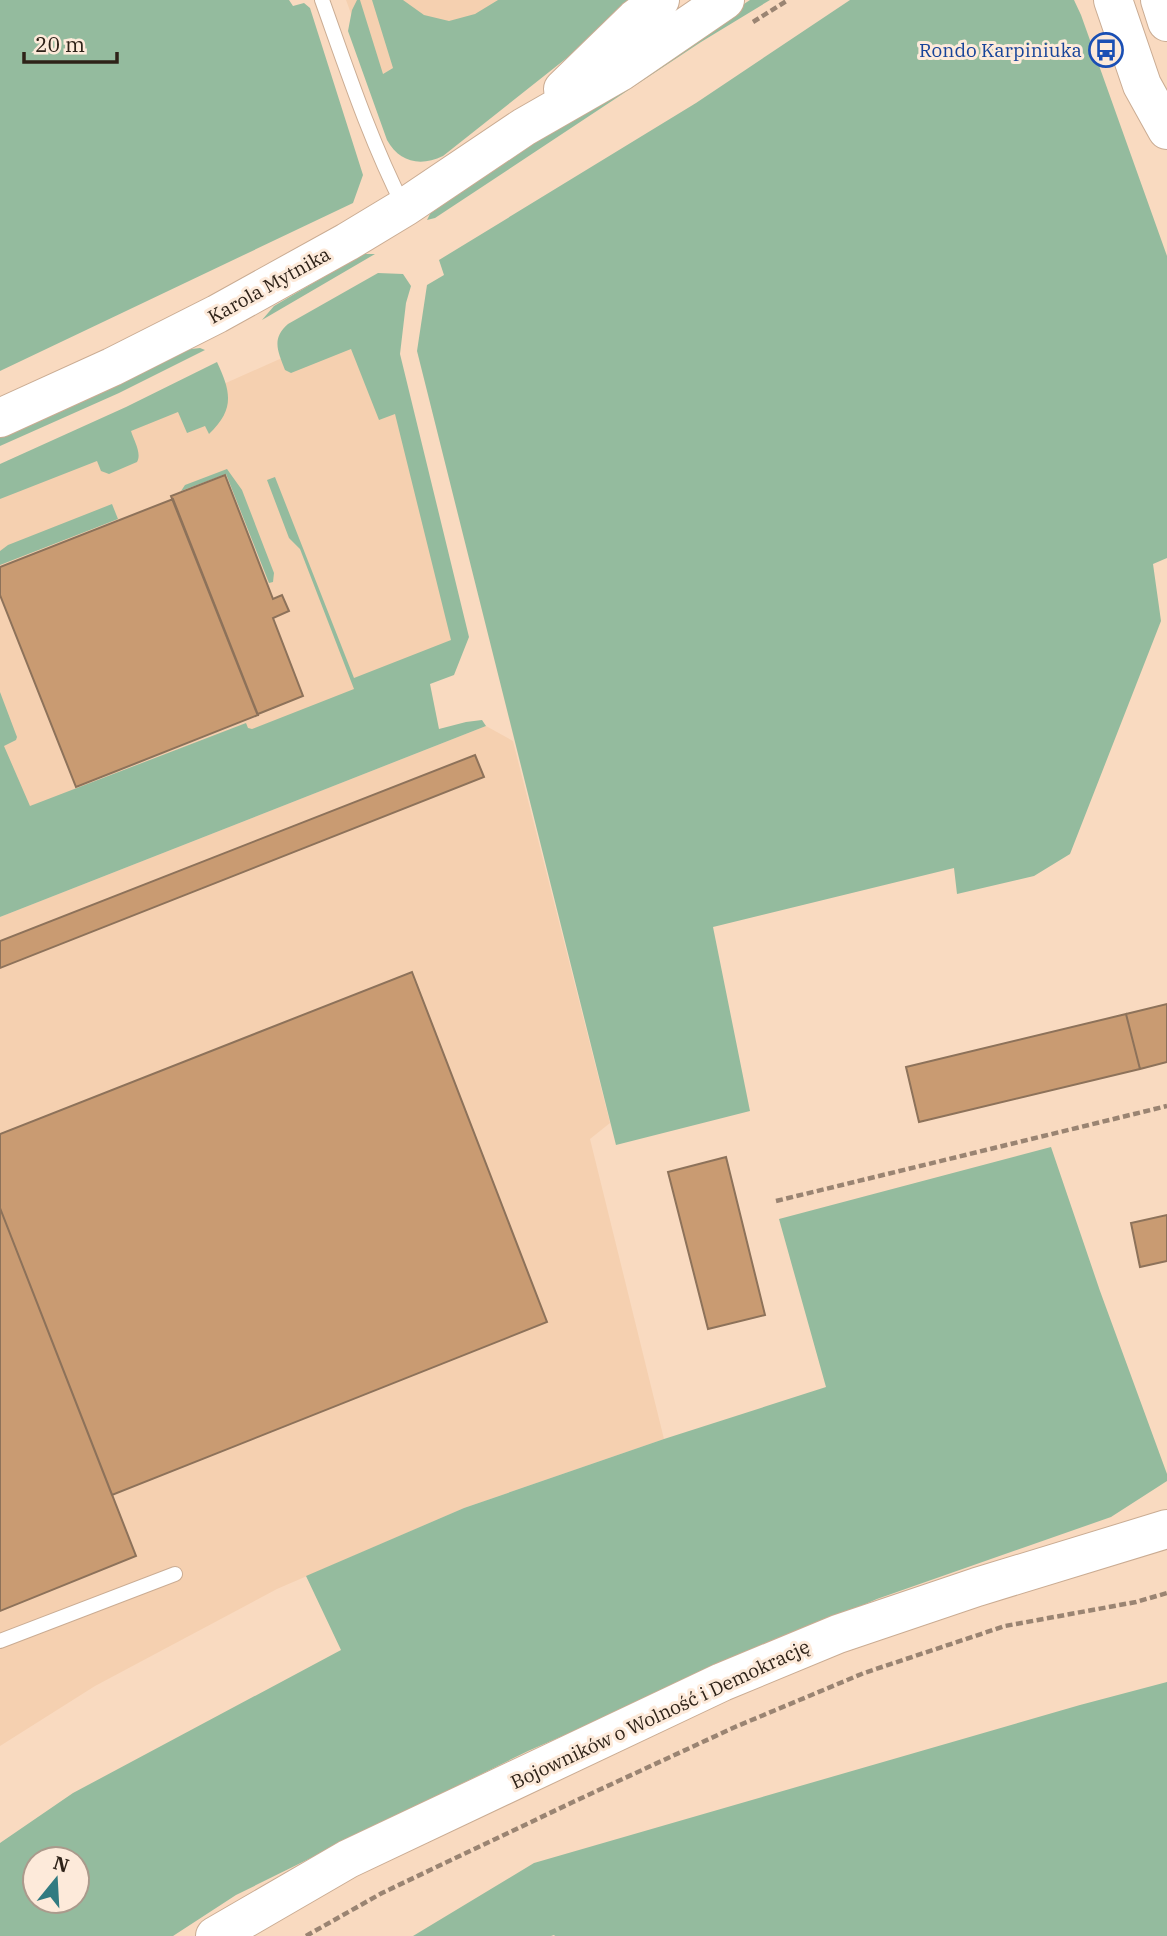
<svg xmlns="http://www.w3.org/2000/svg" width="1167" height="1936" font-family="'IBM Plex Serif',serif">
  <style>
    .built { fill: #f5d0b0 }
    .green { fill: #94bb9e; fill-rule: evenodd }
    .building { fill: #c99b72; stroke: #8d725a; stroke-width: 2 }
    .lines { fill: none; stroke-linecap: round; stroke-linejoin: round }
    .lane-casing { stroke: #caac93; stroke-width: 16 }
    .secondary-casing { stroke: #caac93; stroke-width: 40 }
    .path { stroke: #9a8472; stroke-width: 4.5; stroke-dasharray: 7 3.5; stroke-linecap: butt }
    .lane { stroke: #fff; stroke-width: 14 }
    .secondary { stroke: #fff; stroke-width: 38 }
    .labels { text-anchor: middle; dominant-baseline: central; stroke-width: 6; stroke-linejoin: round; paint-order: stroke }
    .transit-label { font-size: 19px; fill: #164399; stroke: #fdeada; text-anchor: end }
    .street-label { font-size: 19px; fill: #2e2218; stroke: #fdeada }
  </style>
  <rect width="100%" height="100%" fill="#f9dac0"/>
  <path class="built" d="M346,0H506L375,79Z
    M376,316L456,639L440,670L0,843V484Z
    M486,726L513,741L610,1123L590,1139L664,1439L464,1508L277,1589L95,1686L0,1746V917Z"/>
  <path class="green" d="M0,0H289L293,6L304,3L310,8L363,175L353,203L0,371Z
    M357,0H360L383,74L393,68L372,0H403L424,15L449,21L475,14L498,0H640L443,156C420,167 399,162 387,140L348,31L352,10Z
    M750,0H770L701,42L435,218L427,220L431,212Z
    M850,0H1074L1081,15L1167,256V558L1153,564L1161,621L1070,854L1034,876L957,894L954,868L713,927L750,1111L616,1145L417,351L427,285L444,275L439,260L696,103Z
    M363,254H375L262,320L274,306Z
    M378,273L403,274L411,286L406,303L400,354L469,637L454,675L430,684L439,729L466,722L482,720L486,726L0,917V692L17,737L16,740L4,746L30,806L246,723L248,728L252,729L354,689L300,549L289,538L267,480L275,477L354,678L451,640L395,414L379,420L351,349L291,373L285,370C278,351 271,339 288,324Z
    M200,348L205,350L119,393L0,446V435L183,350Z
    M217,362C231,392 235,409 209,434L205,426L187,433L178,412L131,431C134,441 142,453 137,462L109,474L101,471L97,461L0,499V464L126,407Z
    M227,469L242,490L274,573L273,582L269,583L226,474L181,491L185,485Z
    M112,504L118,519L0,565V551L8,545Z
    M1051,1147L1100,1291L1167,1474V1481L1111,1517L877,1599L528,1751L236,1895L173,1936H0V1843L73,1793L341,1650L306,1576L464,1508L664,1439L826,1387L779,1219ZM35,1859H77V1901H35Z
    M1167,1682V1936H555L554,1935L551,1936H413L534,1863L1080,1705Z"/>
  <path class="building" d="M225,475L273,599L282,595L289,611L273,618L303,696L258,714V716L171,496Z
    M173,499L258,715L76,787L0,595V567Z
    M475,755L484,777L0,968V941Z
    M412,972L547,1322L112,1495L0,1208V1134Z
    M1167,1004V1062L1140,1069L1126,1014Z
    M1126,1014L1140,1069L919,1122L906,1067Z
    M726,1157L765,1315L708,1329L668,1172Z
    M0,1208L136,1556L0,1611Z
    M1167,1215V1261L1140,1267L1131,1223Z"/>
  <g class="lines">
    <g class="lane-casing">
      <path id="lane" d="M322,0C347,70 370,140 404,207
        M0,1641L175,1574"/>
    </g>
    <g class="secondary-casing">
      <path id="secondary" d="M1113,0L1142,85L1167,130
        M1160,0L1167,22
        M563,89L635,19L660,0
        M0,418L112,367L217,314L347,242L405,207L524,127L620,72L725,0
        M215,1936L348,1859L722,1682L838,1634L977,1587L1167,1529"/>
    </g>
    <path class="path" d="M753,22L788,0
      M776,1201L1167,1106
      M306,1936L382,1893L573,1802L735,1727L864,1673L1005,1626L1136,1602L1167,1593"/>
    <use href="#lane" class="lane"/>
    <use href="#secondary" class="secondary"/>
  </g>
  <defs>
    <g id="bus-ring" transform="scale(1.75)"><circle r="9.5" fill="#fdeada" stroke="#1a4fb4" stroke-width="1.5"/><path d="M-5-6H5V4H4V6H2V4H-2V6H-4V4H-5ZM-3.5-4V0h7V-4ZM-3.5 1.2v1.5H-2V1.2ZM2 1.2v1.5H3.5V1.2Z" fill="#1a4fb4"/></g>
  </defs>
  <g fill-rule="evenodd">
    <use href="#bus-ring" x="1106" y="50"/>
  </g>
  <g class="labels">
    <g class="transit-label">
      <text x="1082" y="50">Rondo Karpiniuka</text>
    </g>
    <g class="street-label">
      <text transform="translate(269 285) rotate(-29)">Karola Mytnika</text>
      <text transform="translate(660 1714) rotate(-25)">Bojowników o Wolność i Demokrację</text>
    </g>
  </g>
  <g transform="translate(56 1880) rotate(18)"><circle r="33" fill="#fdeada" stroke="#aa9a8c" stroke-width="2"/>
  <path d="M0-5L12 26L0 18L-12 26Z" fill="#327b81"/>
  <text y="-10" font-size="19" font-weight="bold" text-anchor="middle" fill="#2e2218">N</text>
  </g>
  <path d="M24 52v10h93v-10" fill="none" stroke="#2e2218" stroke-width="3.5"/>
  <text x="35" y="52" font-size="21" fill="#2e2218" stroke="#fdeada" stroke-width="5" paint-order="stroke">20 m</text>
</svg>
